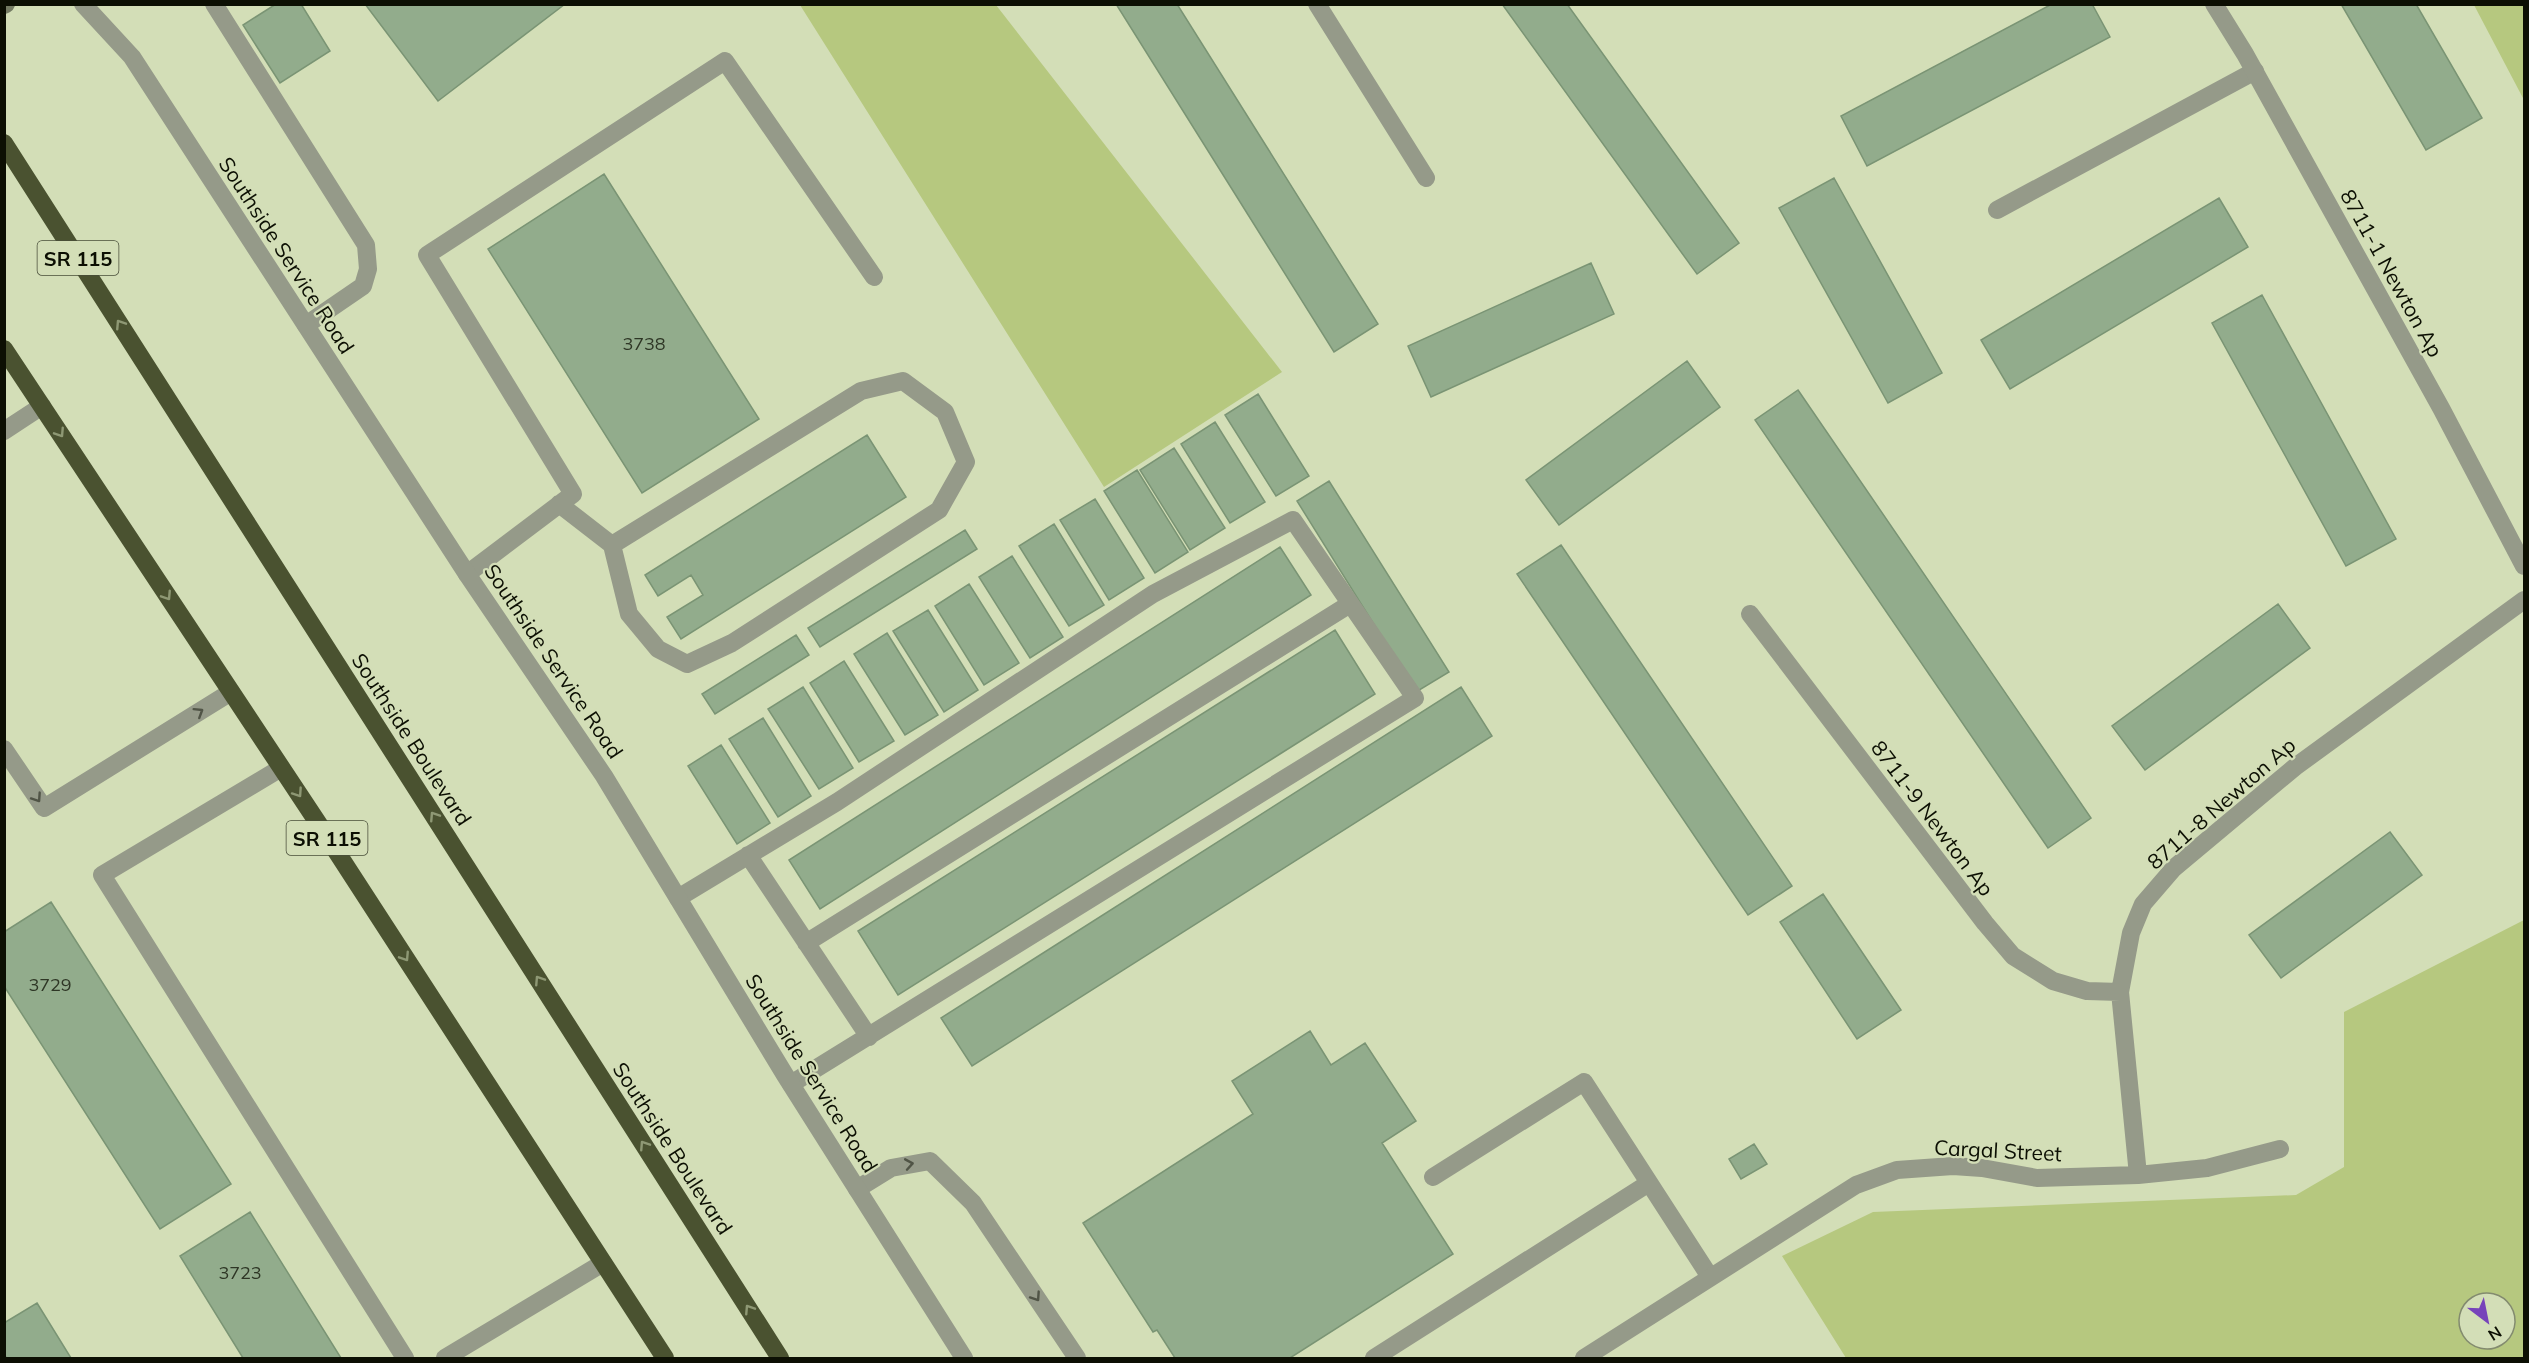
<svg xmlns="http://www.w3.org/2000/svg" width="2529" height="1363" font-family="Mulish,sans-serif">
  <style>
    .green { fill: #b6c87f; fill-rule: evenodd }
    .building { fill: #92ac8c; stroke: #7a9474; stroke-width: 1.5 }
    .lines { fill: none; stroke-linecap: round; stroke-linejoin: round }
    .lane { stroke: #959a89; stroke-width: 18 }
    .street { stroke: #959a89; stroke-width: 18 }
    .secondary { stroke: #747b63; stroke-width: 18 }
    .highway { stroke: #4a5230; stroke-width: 18 }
    .oneway { stroke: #8e9874 }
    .oneway2 { stroke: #505446 }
    .labels { text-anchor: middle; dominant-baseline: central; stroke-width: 4.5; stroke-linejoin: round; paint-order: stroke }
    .number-label { font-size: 18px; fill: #2e3625 }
    .shield { fill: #d3deb7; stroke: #484d39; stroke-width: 1.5 }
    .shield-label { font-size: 20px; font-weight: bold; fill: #0c0f03 }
    .street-label { font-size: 21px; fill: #0c0f03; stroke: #d3deb7 }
  </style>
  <rect width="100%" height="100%" fill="#d3deb7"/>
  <path class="green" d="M800,5H996L1282,372L1104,487Z
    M2474,5H2524V100Z
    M2524,920V1358H1846L1782,1256L1873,1212L2296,1195L2344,1167V1012ZM2469,1303H2505V1339H2469Z"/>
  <path class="building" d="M276,4H301L330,51L280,83L243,25Z
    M365,4H565L438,101Z
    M1116,4H1177L1378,324L1334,352Z
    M1502,4H1567L1739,243L1697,274Z
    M2052,4H2092L2110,37L1867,166L1841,116Z
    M2341,4H2416L2482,118L2426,150Z
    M604,174L759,419L642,493L488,249Z
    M1834,178L1942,373L1888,403L1779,208Z
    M2219,198L2248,247L2010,389L1981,340Z
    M1591,263L1614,314L1431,397L1408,346Z
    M2262,295L2396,539L2346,566L2212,323Z
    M1687,361L1720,407L1559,525L1526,480Z
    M1798,390L2091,818L2048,848L1755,420Z
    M1258,394L1309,476L1276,496L1225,415Z
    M1215,422L1265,502L1230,523L1181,444Z
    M867,435L906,497L681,639L667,617L703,595L691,575L658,596L645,575Z
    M1174,448L1225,528L1190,550L1140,470Z
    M1137,470L1188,552L1155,573L1104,491Z
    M1329,481L1449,672L1416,692L1297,501Z
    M1095,499L1144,578L1109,600L1060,520Z
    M1054,524L1104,605L1069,626L1019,546Z
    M965,530L977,549L820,647L808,628Z
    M1561,545L1792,886L1748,915L1517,574Z
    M1280,547L1311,595L820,909L789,860Z
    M1012,556L1063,637L1030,658L979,577Z
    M969,584L1019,663L984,685L935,606Z
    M2278,604L2310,648L2145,770L2112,726Z
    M928,610L978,690L944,712L893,631Z
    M1335,630L1375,694L898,995L858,931Z
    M887,633L938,715L905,735L854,654Z
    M796,635L809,655L715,714L702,694Z
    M844,661L894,741L859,762L810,683Z
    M803,687L853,768L819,789L768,709Z
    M1461,687L1492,736L972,1066L941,1018Z
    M763,718L811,796L778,817L729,739Z
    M721,745L770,823L737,844L688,766Z
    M2390,832L2422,875L2281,978L2249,935Z
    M1823,894L1901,1010L1857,1039L1780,922Z
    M51,902L231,1184L160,1229L4,986V932Z
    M1310,1031L1331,1065L1365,1043L1416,1121L1382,1143L1453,1254L1290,1358H1175L1157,1330L1153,1332L1083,1223L1253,1114L1232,1081Z
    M1754,1144L1767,1164L1741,1179L1729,1159Z
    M250,1212L341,1358H243L180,1256Z
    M37,1303L71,1358H7L4,1355V1323Z"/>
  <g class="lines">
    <path class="lane" d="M214,4L366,245L368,269L363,286L306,325
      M1997,210L2255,71
      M4,431L42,406
      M559,504L612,545L861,391L903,381L945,412L966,462L939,510L732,643L687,664L658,649L629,614L612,545
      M467,574L573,494L427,255L725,61L874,277
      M4,749L44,808L231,692
      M281,768L102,875L405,1358
      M748,855L869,1037
      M678,898L837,802L1153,594L1293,520L1415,698L791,1084
      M806,943L1350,604
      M1433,1177L1584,1082L1710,1277
      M857,1189L891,1168L930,1161L973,1203L1077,1358
      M445,1358L603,1263
      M1374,1358L1649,1183"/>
    <path class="street" d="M83,4L132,57L467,574L604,776L785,1075L964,1358
      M1317,4L1426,178
      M2214,4L2245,54L2441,408L2524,566
      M1750,614L1985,923L2013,956L2053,981L2087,991L2120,992
      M2138,1175L2120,992L2131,933L2143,904L2174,868L2295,767L2524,600
      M1584,1358L1856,1185L1897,1170L1953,1166L1982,1168L2037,1178L2138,1175L2207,1168L2280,1149"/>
    <path class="secondary" d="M4,5L6,4"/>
    <path class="highway" d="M4,143L780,1358
      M4,349L318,823L665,1358"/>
  </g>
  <defs><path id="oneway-chevron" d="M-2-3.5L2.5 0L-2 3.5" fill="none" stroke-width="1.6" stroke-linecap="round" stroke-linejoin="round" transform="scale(1.5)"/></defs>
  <g class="oneway">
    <use href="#oneway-chevron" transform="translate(120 324) rotate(-123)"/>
    <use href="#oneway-chevron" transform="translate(60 433) rotate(57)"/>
    <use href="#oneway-chevron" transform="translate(167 596) rotate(57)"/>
    <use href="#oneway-chevron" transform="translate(298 793) rotate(56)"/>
    <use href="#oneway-chevron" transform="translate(434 816) rotate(-123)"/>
    <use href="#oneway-chevron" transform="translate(405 957) rotate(57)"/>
    <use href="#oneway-chevron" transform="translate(539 980) rotate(-123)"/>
    <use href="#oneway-chevron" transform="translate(644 1145) rotate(-123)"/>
    <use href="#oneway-chevron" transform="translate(749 1309) rotate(-123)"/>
  </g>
  <g class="oneway2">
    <use href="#oneway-chevron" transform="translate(199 712) rotate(-32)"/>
    <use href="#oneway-chevron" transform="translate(37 798) rotate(56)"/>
    <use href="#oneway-chevron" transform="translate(909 1164) rotate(-10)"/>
    <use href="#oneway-chevron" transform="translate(1036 1297) rotate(56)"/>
  </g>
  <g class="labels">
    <g class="number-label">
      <text x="644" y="343">3738</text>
      <text x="50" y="984">3729</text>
      <text x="240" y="1272">3723</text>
    </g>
    <g class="shield">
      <rect x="37.5" y="241" width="81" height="34" rx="4.5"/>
      <rect x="286.5" y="821" width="81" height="34" rx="4.5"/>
    </g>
    <g class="shield-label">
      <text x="78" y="258">SR 115</text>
      <text x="327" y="838">SR 115</text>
    </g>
    <g class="street-label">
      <text transform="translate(287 255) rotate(57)">Southside Service Road</text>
      <text transform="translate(2392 273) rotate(61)">8711-1 Newton Ap</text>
      <text transform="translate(554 661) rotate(56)">Southside Service Road</text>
      <text transform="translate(412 739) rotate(57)">Southside Boulevard</text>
      <text transform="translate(2221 803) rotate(-41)">8711-8 Newton Ap</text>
      <text transform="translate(1933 818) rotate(53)">8711-9 Newton Ap</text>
      <text transform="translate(812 1073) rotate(58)">Southside Service Road</text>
      <text transform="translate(673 1148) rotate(57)">Southside Boulevard</text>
      <text transform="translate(1998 1150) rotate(3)">Cargal Street</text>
    </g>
  </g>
  <rect width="2529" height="1363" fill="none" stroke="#0c0f03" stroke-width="12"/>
  <g transform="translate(2487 1321) rotate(148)"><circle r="28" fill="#d3deb7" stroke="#838b6f" stroke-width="1.5"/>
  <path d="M0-4.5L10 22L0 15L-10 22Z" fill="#7743ba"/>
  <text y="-9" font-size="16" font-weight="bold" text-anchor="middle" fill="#0c0f03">N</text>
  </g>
</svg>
